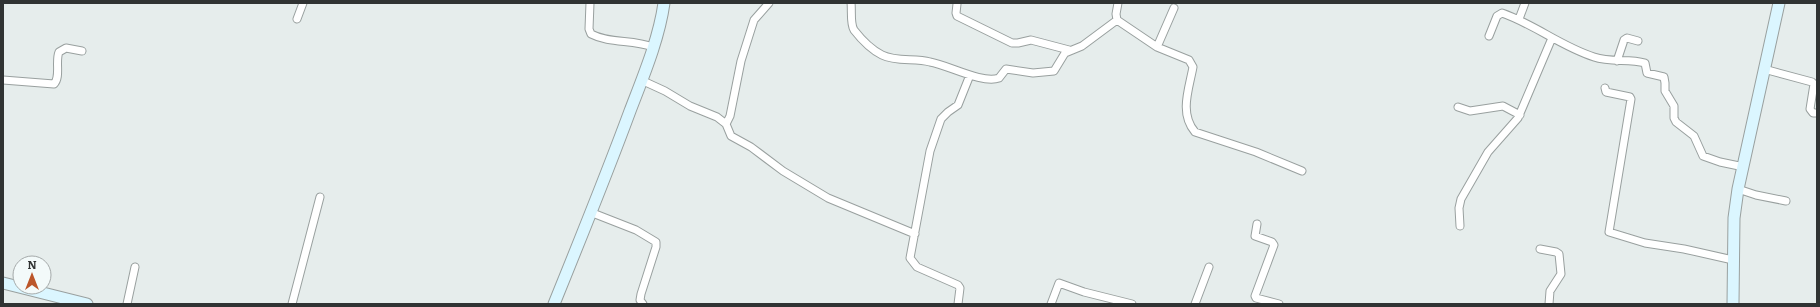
<svg xmlns="http://www.w3.org/2000/svg" width="1820" height="307" font-family="Literata,serif">
  <style>
    .lines { fill: none; stroke-linecap: round; stroke-linejoin: round }
    .street-casing { stroke: #99a09f; stroke-width: 9 }
    .secondary-casing { stroke: #99a09f; stroke-width: 13 }
    .street { stroke: #fff; stroke-width: 7 }
    .secondary { stroke: #dbf6ff; stroke-width: 11 }
  </style>
  <rect width="100%" height="100%" fill="#e6edec"/>
  <g class="lines">
    <g class="street-casing">
      <path id="street" d="M590,3L589,29L591,34C610,44 634,39 652,47
        M851,3C852,10 850,24 854,30C861,39 872,50 882,55C896,62 915,58 930,62C948,65 982,84 999,78L1006,69L1033,73L1054,71L1065,53L1082,46L1117,20
        M1118,3L1116,14L1117,20L1157,47L1189,60L1193,67C1189,89 1179,113 1195,132L1256,152L1302,171
        M957,4L956,13L957,16L1012,43H1018L1031,40L1069,50
        M297,19L303,3
        M1519,19L1525,3
        M1489,36L1497,16L1502,13C1536,25 1560,46 1594,57C1611,63 1629,58 1645,63L1647,73L1664,77L1665,83V91L1674,106V118L1676,122L1694,136L1703,156L1720,162L1744,167
        M1157,47L1174,8
        M1617,61L1624,40L1627,38L1638,41
        M1764,69L1812,82L1814,84L1810,109L1813,113H1817
        M3,80L54,84C61,77 55,61 59,52L66,48L82,51
        M641,80L665,91L690,106L717,117L726,124L731,136L751,147L783,171L828,198L915,234
        M1605,88L1606,92L1630,97L1631,99L1609,232L1645,243L1684,249L1733,260
        M1458,107L1470,111L1503,106L1520,115
        M726,124L730,116L741,61L754,20L769,3
        M1738,189L1756,195L1786,201
        M590,212L636,230L656,242V247L641,294L640,300L643,304
        M1257,224L1255,236L1272,242L1274,245L1255,296L1256,298L1279,304
        M1460,226L1459,208L1461,199L1488,152L1518,118L1552,38
        M1540,249L1556,252L1559,254L1561,274L1550,291L1549,304
        M127,304L135,267
        M292,304L320,197
        M958,304L960,288L958,285L917,267L910,258L930,151L941,119L948,112L958,105L970,75
        M1051,304L1059,283L1084,292L1132,304
        M1195,304L1209,267"/>
    </g>
    <g class="secondary-casing">
      <path id="secondary" d="M3,283L87,304
        M554,304C580,240 606,176 630,111C643,77 659,39 664,3
        M1733,304L1734,218L1738,189L1779,3"/>
    </g>
    <use href="#street" class="street"/>
    <use href="#secondary" class="secondary"/>
  </g>
  <rect width="1820" height="307" fill="none" stroke="#303333" stroke-width="8"/>
  <g transform="translate(32 275)"><circle r="19" fill="#f3fafa" stroke="#a5aaaa"/>
  <path d="M0-3L7 15L0 10L-7 15Z" fill="#bc562a"/>
  <text y="-6" font-size="11" font-weight="bold" text-anchor="middle" fill="#303333">N</text>
  </g>
</svg>
